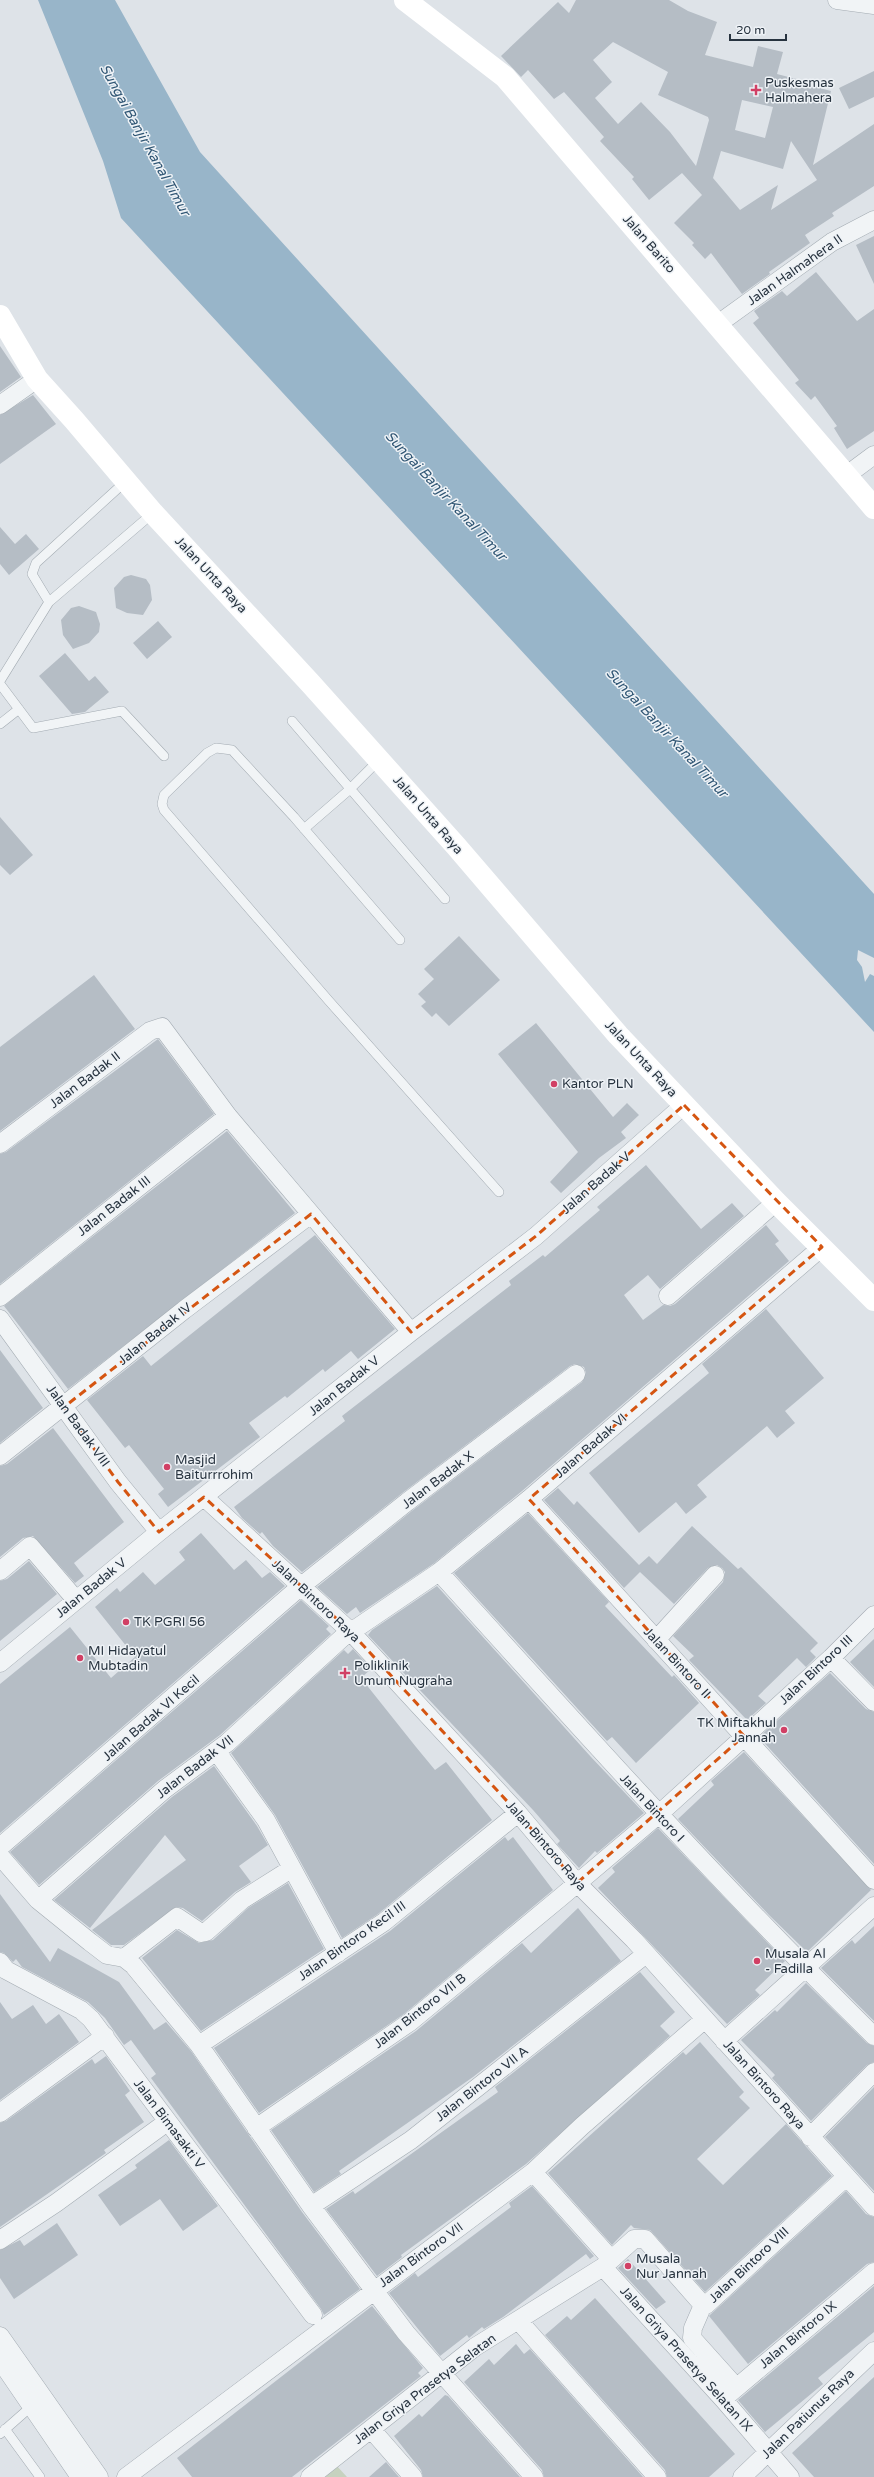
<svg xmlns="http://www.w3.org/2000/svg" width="874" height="2477" font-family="'Varela Round',sans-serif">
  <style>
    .green { fill: #c6d2bf }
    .water { fill: #98b5c9 }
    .building { fill: #b5bdc5; fill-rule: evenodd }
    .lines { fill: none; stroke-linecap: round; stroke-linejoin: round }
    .lane-casing { stroke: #a3abb2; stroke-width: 10 }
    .street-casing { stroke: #a3abb2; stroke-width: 19 }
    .lane { stroke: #f1f4f6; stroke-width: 9 }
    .street { stroke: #f1f4f6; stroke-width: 18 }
    .secondary { stroke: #fff; stroke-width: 22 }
    .marked { fill: none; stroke: #d55511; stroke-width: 3; stroke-dasharray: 8 5; stroke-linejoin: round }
    .poi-dot { fill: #d14065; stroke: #eef2f6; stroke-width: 1.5 }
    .labels { text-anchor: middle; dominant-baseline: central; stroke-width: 3; stroke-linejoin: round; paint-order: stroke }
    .poi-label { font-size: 13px; fill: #27333f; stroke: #eef2f6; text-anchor: start }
    .street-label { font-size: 13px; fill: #27333f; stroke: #eef2f6 }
    .water-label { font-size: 14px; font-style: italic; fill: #305674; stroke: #eef2f6 }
  </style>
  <rect width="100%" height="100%" fill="#dee3e8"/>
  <path class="green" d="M336,2465L347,2477H324Z"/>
  <path class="water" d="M38,0H115L200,152L874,894V958L858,950L857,960L862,967L865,982L870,974L874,976V1032L121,218L103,161Z"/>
  <path class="building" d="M576,0H669L688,11L717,22L705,55L753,67L758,46L783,52L777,74L800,80V83L831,91L813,165L874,124V186L832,213L834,216L805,235L810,243L769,272L770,274L742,294L711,253L705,259L692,245L694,243L674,223L702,195L682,173L649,200L632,179L634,177L600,141L604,137L564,92L554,99L528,70L521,77L501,56L558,2L569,13ZM613,42L668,72L658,95L708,117L709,120L696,166L670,132L641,102L618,124L595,98L612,82L593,60ZM742,100L773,107L765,138L735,130ZM791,141L817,180L771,210L778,185L740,210L713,178L721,151L783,169Z
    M874,71V97L849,109L839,88Z
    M874,236V284L856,245Z
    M816,272L857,321L874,309V431L847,449L834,428L837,426L815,396L811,400L795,383L799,380L753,323L759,318L754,311L782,291L787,296Z
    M0,346L21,377L0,392Z
    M33,395L56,424L0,464V415Z
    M0,527L15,544L26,534L39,549L9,575L0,564Z
    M131,575L146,579L150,585L152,600L143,615L127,613L116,608L114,588L124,577Z
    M79,606L96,612L100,624L99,632L89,643L73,649L63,635L61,620L71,608Z
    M158,621L172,637L147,659L133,643Z
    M65,653L89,681L95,676L109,692L85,712L72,714L39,676Z
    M0,817L33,855L10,875L0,865Z
    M459,936L500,980L449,1026L436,1013L432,1017L421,1006L426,1002L418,994L434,979L424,969Z
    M94,975L135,1029L0,1131V1047Z
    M536,1023L613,1117L627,1103L639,1115L621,1132L626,1138L599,1158L561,1193L550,1182L578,1152L498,1054Z
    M158,1039L214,1114L0,1284V1154L6,1152Z
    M227,1131L295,1213L68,1389L4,1306Z
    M646,1165L701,1229L732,1203L744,1216L660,1289L648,1275L624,1295L643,1320L663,1305L670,1306L675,1304L766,1225L779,1241L775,1244L789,1261L522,1491L433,1564L360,1613L356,1607L347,1614L317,1587L413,1510L582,1382L586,1373L584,1367L575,1364L570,1366L401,1494L302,1572L273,1546L262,1532L260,1534L242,1518L234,1507L345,1421L342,1416L511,1285L509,1281L543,1255L545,1257L600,1210L597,1207Z
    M315,1235L395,1329L358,1359L351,1351L325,1372L323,1369L287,1398L285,1396L249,1423L260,1437L168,1507L158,1494L164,1489L129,1445L125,1448L87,1400L143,1356L151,1366Z
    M766,1309L824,1378L785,1411L795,1423L777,1438L767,1426L697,1485L707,1497L686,1514L676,1502L639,1533L589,1473L709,1373L702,1364Z
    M0,1350L43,1408L0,1443Z
    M53,1428L124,1522L74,1563L84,1576L75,1583L33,1536L23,1538L0,1557V1466L7,1464Z
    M558,1488L574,1505L577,1501L639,1565L649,1556L657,1564L692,1526L738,1569L741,1567L818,1643L810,1651L816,1657L806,1667L797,1658L758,1696L766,1703L747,1720L689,1660L694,1656L673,1636L723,1582L725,1572L722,1568L717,1565L708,1568L674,1604L640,1572L624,1588L544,1500Z
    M528,1513L609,1602L605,1606L672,1677L674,1675L699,1703L636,1763L612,1737L607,1741L454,1573Z
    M201,1533L234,1570L246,1560L262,1578L270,1572L285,1586L0,1833V1684L70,1627L111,1678L135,1657L95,1607L117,1588L120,1592L143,1572L155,1585L185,1560L179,1552Z
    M29,1561L57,1594L0,1641V1581L7,1579Z
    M437,1586L591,1757L644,1813L597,1853L595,1851L579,1868L557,1844L560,1841L533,1810L368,1635L372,1630Z
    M301,1600L329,1626L326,1629L331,1634L220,1735L158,1781L39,1885L10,1852Z
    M874,1639V1687L850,1662Z
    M353,1649L371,1669L361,1678L416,1747L435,1770L446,1762L492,1820L378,1914L342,1938L275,1815L231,1753L344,1650L348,1654Z
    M830,1673L866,1709L874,1712V1864L759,1737Z
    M744,1752L871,1890L807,1952L769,1915L678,1819L714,1785L711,1781Z
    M214,1766L257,1826L268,1845L239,1866L251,1882L235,1892L202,1921L183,1908L176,1907L124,1945H111L92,1930L186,1860L165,1835L90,1928L54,1900L172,1797Z
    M658,1828L785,1961L755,1990L760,1995L727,2024L598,1888L615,1872L612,1868Z
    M505,1837L508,1841L513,1837L553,1890L404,2014L259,2113L214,2048L390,1931Z
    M288,1883L324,1949L201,2031L142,1958L177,1930L199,1943L213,1940L248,1908Z
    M0,1894L50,1962L58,1948L119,1982L154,2030L166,2022L191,2051L302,2212L360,2289L324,2315L321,2309L151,2078L156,2074L131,2040L124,2045L105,2018L88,2002L22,1967L16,1959L13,1962L4,1953L0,1952Z
    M578,1908L621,1961L473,2077L339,2171L341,2174L314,2192L271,2130L416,2031L522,1943L531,1953Z
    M874,1926V2021L821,1968L852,1940L855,1944Z
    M640,1972L675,2012L660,2026L670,2036L526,2164L401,2255L402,2257L377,2276L326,2209L353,2191L355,2194L498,2092L495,2087Z
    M806,1983L867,2043L874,2046V2062L867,2065L811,2121L772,2078L775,2075L741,2040L775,2010L777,2012Z
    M0,2002L12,2019L33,2005L46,2024L59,2014L79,2042L0,2100Z
    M700,2042L744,2092L739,2097L750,2108L697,2159L723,2185L786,2124L832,2176L705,2292L650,2230L634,2228L631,2225L612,2245L548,2173L683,2052L686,2055Z
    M106,2056L130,2091L125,2095L144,2122L104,2150L106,2153L0,2227V2123L6,2121L92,2059L95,2064Z
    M874,2087V2191L825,2137Z
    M169,2140L218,2206L183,2231L160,2199L120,2226L98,2195L137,2168L135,2165Z
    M532,2186L594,2256L590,2259L586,2254L503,2317L484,2329L482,2327L469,2338L467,2335L440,2356L389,2293L415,2273L418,2277L511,2207L509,2203Z
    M846,2191L866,2214L874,2217V2262L867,2264L748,2364L709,2316L711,2314Z
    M57,2223L78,2255L14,2299L0,2278V2250L20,2240L24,2246Z
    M628,2259L666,2302L656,2309L618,2268Z
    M874,2286V2332L818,2378L823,2384L765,2432L738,2400Z
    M595,2298L735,2454L709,2477H667L665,2470L545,2335L567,2316L571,2320Z
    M372,2306L423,2368L418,2373L421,2376L292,2477H192L177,2458Z
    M516,2344L524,2354L530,2349L643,2477H544L542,2470L464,2382L489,2359L494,2365Z
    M874,2377V2477H814L792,2453Z
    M445,2395L448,2396L520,2477H423L421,2470L394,2436L419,2414L422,2417Z
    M386,2462L399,2477H369Z"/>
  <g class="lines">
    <g class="lane-casing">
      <path id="lane" d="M49,602L32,574L36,563L126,481
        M0,681L49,602L153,513
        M0,684L33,728L122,711L164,756
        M292,721L445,899
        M0,724L19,709
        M304,829L349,790L379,760
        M400,940L294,817L232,750L216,748L207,753L164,795L162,804L164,810L329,1001L499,1192
        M5,2429L40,2477
        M0,2434L34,2404"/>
    </g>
    <g class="street-casing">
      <path id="street" d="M837,0L874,5
        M718,324L832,242L874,220
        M0,405L37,379
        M847,475L874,455
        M0,1144L150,1031L162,1027L228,1116L411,1332
        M668,1296L776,1202
        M0,1297L228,1116
        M0,1319L118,1482L159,1532
        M0,1456L184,1310L311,1214
        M204,1497L351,1632L518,1813L577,1883L634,1940L874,2207
        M529,1499L874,1880
        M0,1571L30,1546L76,1600
        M439,1572C581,1729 722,1887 874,2036
        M656,1640L715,1575
        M831,1658L874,1702
        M0,1663L159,1532L411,1332L536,1236L684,1105
        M217,1752L266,1820L338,1953
        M0,1847L300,1587L407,1502L576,1374
        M0,1856L38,1900L90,1942L107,1955L124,1958L133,1965L199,2045L311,2206L406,2333L534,2477
        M38,1900L165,1789L227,1743L342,1638L439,1572L529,1499L822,1247
        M124,1958L177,1917L201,1933L206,1932L242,1900L291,1869
        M0,1962L6,1970L81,2010L91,2019L313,2315
        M724,2041L874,1906
        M199,2045L384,1922L518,1813
        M0,2113L105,2036
        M256,2128L410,2022L561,1897L658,1815L831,1658L874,1615
        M810,2137L874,2072
        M533,2172L611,2259
        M311,2206L411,2140L646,1954
        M0,2240L56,2203L167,2122
        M603,2267L723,2399L790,2477
        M703,2305L693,2328L692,2338L736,2387
        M518,2320L657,2477
        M0,2336L99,2477
        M0,2360L80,2477
        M723,2399L874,2272
        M371,2429L413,2477
        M126,2477L533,2172L582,2126L705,2019
        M310,2477L475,2347L603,2267L634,2239H645L703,2305H706L846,2177
        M742,2477L874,2351"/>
    </g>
    <use href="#lane" class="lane"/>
    <use href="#street" class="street"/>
    <path class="secondary" d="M405,0L505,77L874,508
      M0,316L37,379L74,420L153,513L311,684L456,846L618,1035L776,1202L874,1300"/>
  </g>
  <path class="marked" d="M684,1105L822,1247L529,1499L744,1736L577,1883L518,1813L349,1630L204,1497L159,1532L118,1482L64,1407L311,1214L411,1332L536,1236Z"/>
  <g class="poi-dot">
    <path d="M754 84h4v4h4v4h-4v4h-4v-4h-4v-4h4z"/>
    <circle cx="554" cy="1084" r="4"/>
    <circle cx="167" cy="1467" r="4"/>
    <circle cx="126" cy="1622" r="4"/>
    <circle cx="80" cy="1658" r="4"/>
    <path d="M343 1667h4v4h4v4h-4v4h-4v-4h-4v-4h4z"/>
    <circle cx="784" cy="1730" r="4"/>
    <circle cx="757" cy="1961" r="4"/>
    <circle cx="628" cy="2266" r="4"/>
  </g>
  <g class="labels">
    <g class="poi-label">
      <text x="765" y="83">Puskesmas<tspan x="765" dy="15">Halmahera</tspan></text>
      <text x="562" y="1084">Kantor PLN</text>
      <text x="175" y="1460">Masjid<tspan x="175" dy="15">Baiturrrohim</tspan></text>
      <text x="134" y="1622">TK PGRI 56</text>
      <text x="88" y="1651">MI Hidayatul<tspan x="88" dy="15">Mubtadin</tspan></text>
      <text x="354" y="1666">Poliklinik<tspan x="354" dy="15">Umum Nugraha</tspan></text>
      <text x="776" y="1723" text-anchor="end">TK Miftakhul<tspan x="776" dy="15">Jannah</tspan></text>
      <text x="765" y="1954">Musala Al<tspan x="765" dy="15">- Fadilla</tspan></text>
      <text x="636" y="2259">Musala<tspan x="636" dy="15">Nur Jannah</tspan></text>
    </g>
    <g class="street-label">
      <text transform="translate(649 244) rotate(49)">Jalan Barito</text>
      <text transform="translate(795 270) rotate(-35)">Jalan Halmahera II</text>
      <text transform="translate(211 575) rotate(47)">Jalan Unta Raya</text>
      <text transform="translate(428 815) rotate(49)">Jalan Unta Raya</text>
      <text transform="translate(641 1059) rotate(47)">Jalan Unta Raya</text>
      <text transform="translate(85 1080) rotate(-37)">Jalan Badak II</text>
      <text transform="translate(596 1183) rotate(-41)">Jalan Badak V</text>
      <text transform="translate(114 1206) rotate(-38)">Jalan Badak III</text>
      <text transform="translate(155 1334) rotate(-39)">Jalan Badak IV</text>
      <text transform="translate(344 1386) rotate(-39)">Jalan Badak V</text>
      <text transform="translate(78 1426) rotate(54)">Jalan Badak VIII</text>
      <text transform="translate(591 1446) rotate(-41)">Jalan Badak VI</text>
      <text transform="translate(438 1480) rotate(-37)">Jalan Badak X</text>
      <text transform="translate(91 1588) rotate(-39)">Jalan Badak V</text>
      <text transform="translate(316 1601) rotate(43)">Jalan Bintoro Raya</text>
      <text transform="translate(677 1663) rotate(47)">Jalan Bintoro II</text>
      <text transform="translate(816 1670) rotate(-43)">Jalan Bintoro III</text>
      <text transform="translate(151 1718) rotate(-41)">Jalan Badak VI Kecil</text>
      <text transform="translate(195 1767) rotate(-38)">Jalan Badak VII</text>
      <text transform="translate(652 1808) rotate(47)">Jalan Bintoro I</text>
      <text transform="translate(546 1846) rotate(49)">Jalan Bintoro Raya</text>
      <text transform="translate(352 1941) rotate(-35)">Jalan Bintoro Kecil III</text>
      <text transform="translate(420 2011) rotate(-38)">Jalan Bintoro VII B</text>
      <text transform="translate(482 2084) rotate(-38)">Jalan Bintoro VII A</text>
      <text transform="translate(764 2085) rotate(48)">Jalan Bintoro Raya</text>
      <text transform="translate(169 2124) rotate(53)">Jalan Bimasakti V</text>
      <text transform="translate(421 2255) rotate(-36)">Jalan Bintoro VII</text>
      <text transform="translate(749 2265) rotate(-43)">Jalan Bintoro VIII</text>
      <text transform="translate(798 2335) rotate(-40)">Jalan Bintoro IX</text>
      <text transform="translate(686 2359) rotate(48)">Jalan Griya Prasetya Selatan IX</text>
      <text transform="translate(425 2389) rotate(-37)">Jalan Griya Prasetya Selatan</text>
      <text transform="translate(808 2414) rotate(-44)">Jalan Patiunus Raya</text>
    </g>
    <g class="water-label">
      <text transform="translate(145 140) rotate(61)">Sungai Banjir Kanal Timur</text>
      <text transform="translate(446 496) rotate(47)">Sungai Banjir Kanal Timur</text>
      <text transform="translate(667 733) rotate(47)">Sungai Banjir Kanal Timur</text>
    </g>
  </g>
  <path d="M730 34v6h56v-6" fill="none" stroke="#27333f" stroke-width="2"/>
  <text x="736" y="34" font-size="12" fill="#27333f" stroke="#eef2f6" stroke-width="3" paint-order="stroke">20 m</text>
</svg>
